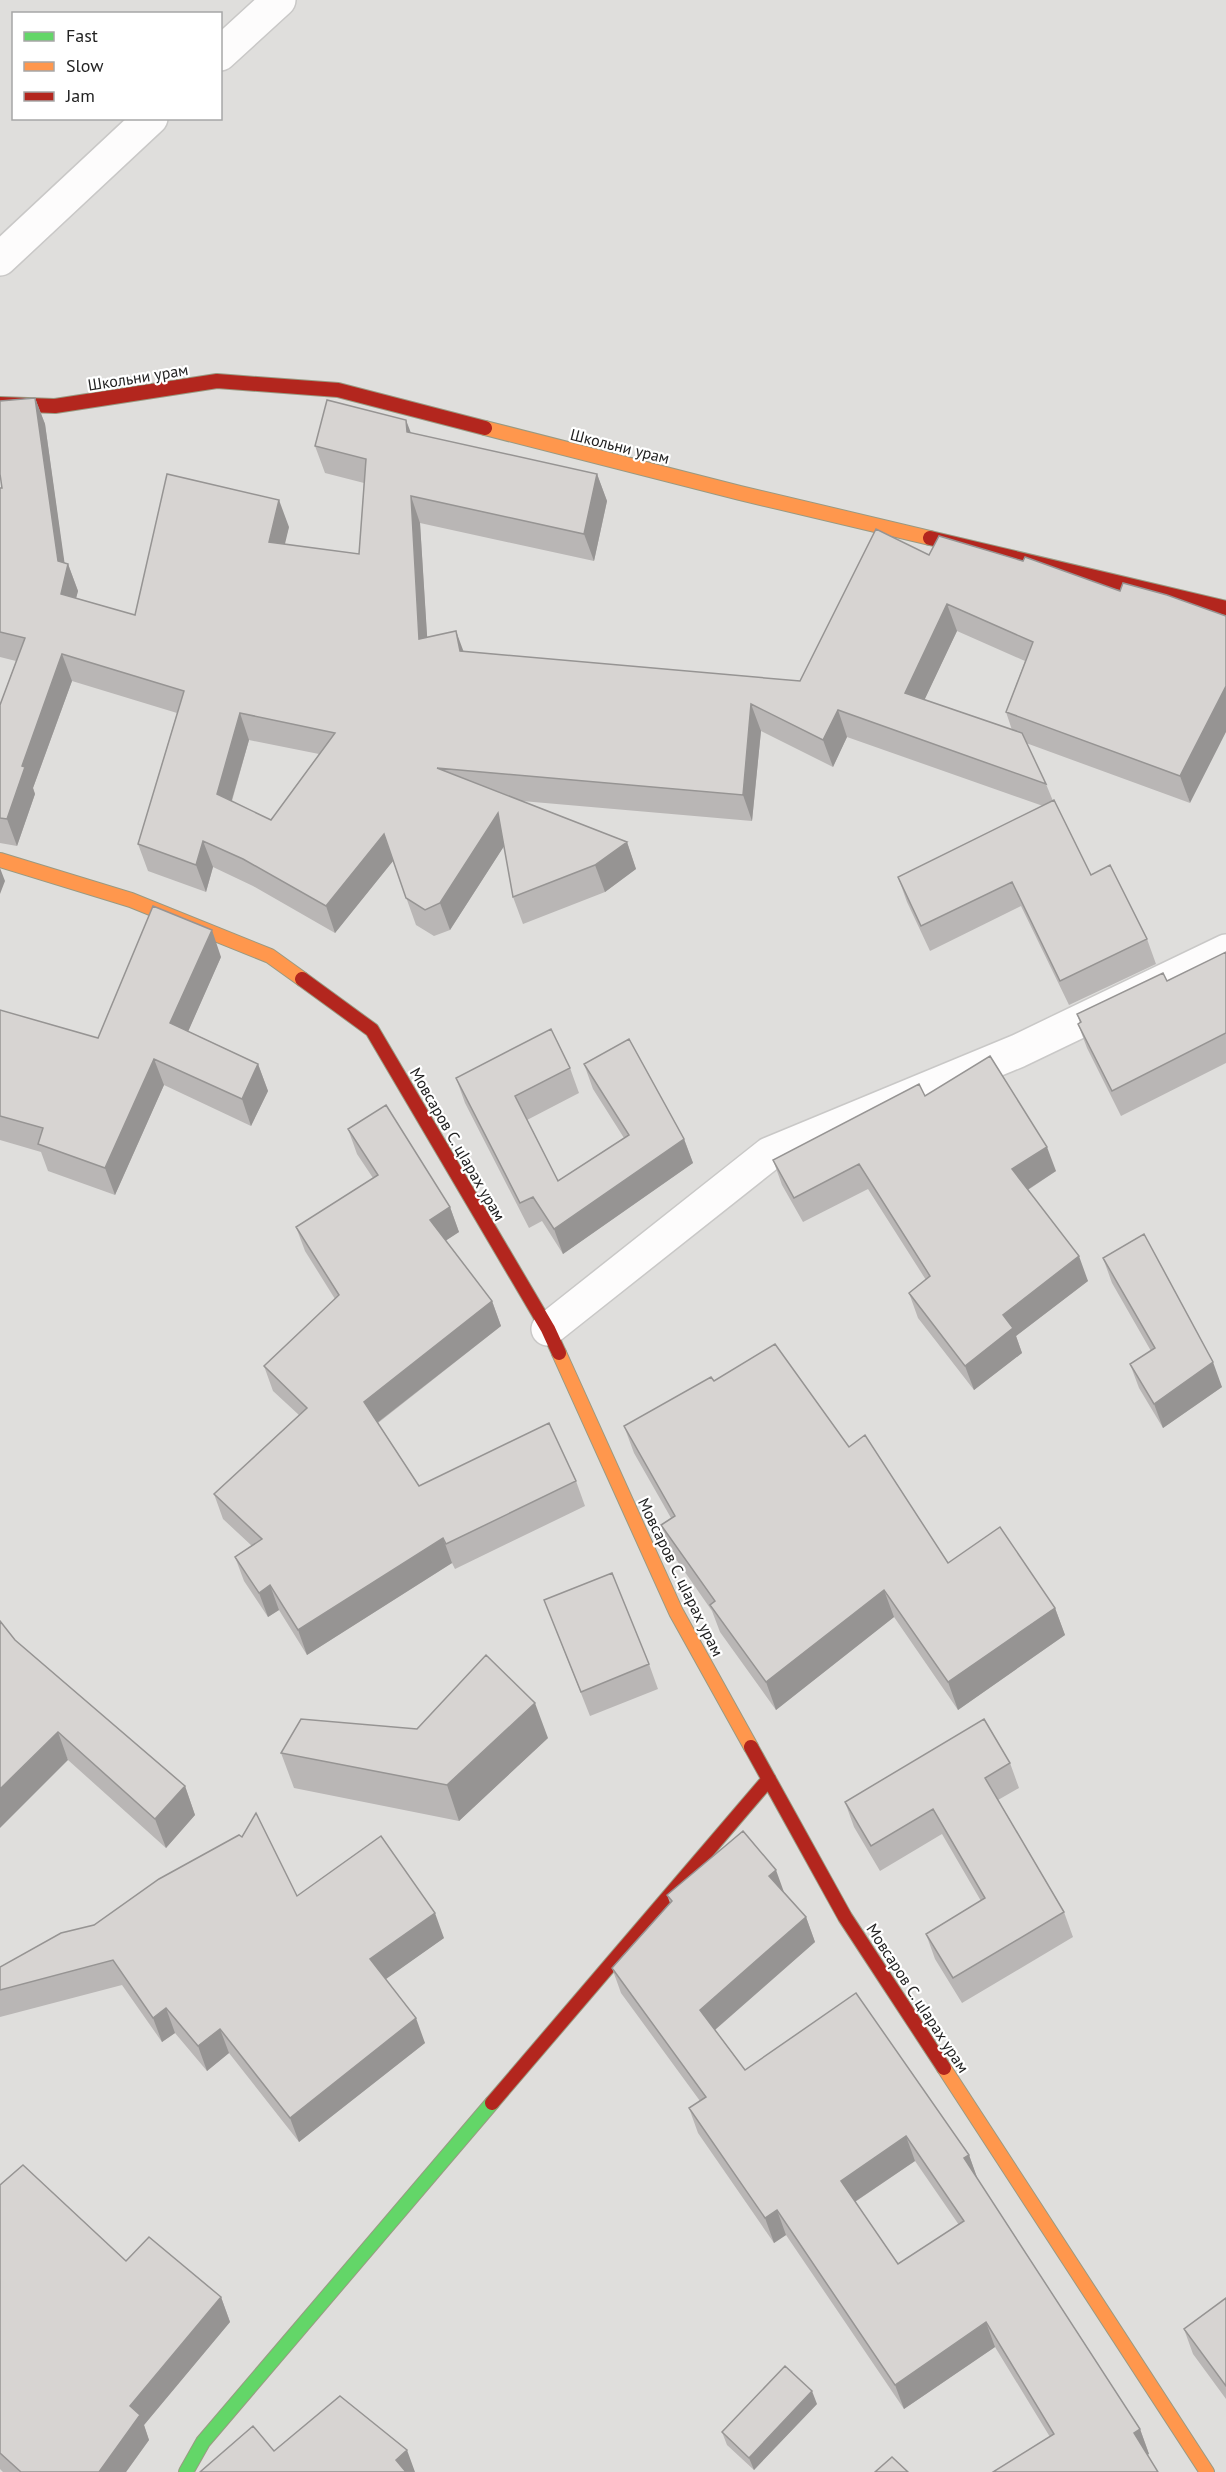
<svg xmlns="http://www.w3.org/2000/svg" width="1226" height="2472" font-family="'PT Sans',sans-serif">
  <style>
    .residential { fill: #dfdedc; fill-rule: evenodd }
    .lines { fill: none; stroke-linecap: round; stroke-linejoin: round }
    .street-casing { stroke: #c9c8c7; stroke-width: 36 }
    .fast-casing { stroke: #999a82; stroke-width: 16 }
    .slow-casing { stroke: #999a82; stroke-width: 16 }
    .jam-casing { stroke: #999a82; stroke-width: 16 }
    .street { stroke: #fdfcfc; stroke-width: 33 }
    .fast { stroke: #63d668; stroke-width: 14 }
    .slow { stroke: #ff974d; stroke-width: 14 }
    .jam { stroke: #b3261e; stroke-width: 14 }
    .wall { fill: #b9b6b5; fill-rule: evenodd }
    .shaded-wall { fill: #969493 }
    .building { fill: #d7d4d2; stroke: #969493; stroke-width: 1.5; fill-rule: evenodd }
    .labels { text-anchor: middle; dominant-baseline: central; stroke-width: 4.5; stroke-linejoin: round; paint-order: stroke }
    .street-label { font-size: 16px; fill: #222; stroke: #fff }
  </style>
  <rect width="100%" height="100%" fill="#f0eeeb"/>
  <path class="residential" d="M0,0H1226V2472H0ZM14,14H220V118H14Z"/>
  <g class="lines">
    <g class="street-casing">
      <path id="street" d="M220,54L279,0
        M0,259L151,118
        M548,1329L769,1154L1018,1051L1226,951"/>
    </g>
    <g class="fast-casing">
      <path id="fast" d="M186,2472L203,2442L492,2103"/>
    </g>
    <g class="slow-casing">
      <path id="slow" d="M485,428L740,493L930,538
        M0,860L131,900L270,956L302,979
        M559,1353L676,1612L751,1747
        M944,2068L1207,2472"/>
    </g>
    <g class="jam-casing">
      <path id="jam" d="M0,404L55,406L217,381L338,390L485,428
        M930,538L1226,608
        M302,979L372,1030L548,1329L559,1353
        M751,1747L845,1917L944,2068
        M492,2103L769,1779"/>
    </g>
    <use href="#street" class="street"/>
    <use href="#fast" class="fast"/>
    <use href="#slow" class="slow"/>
    <use href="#jam" class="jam"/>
  </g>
  <path class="wall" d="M35,398L45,424L64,563L68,564L78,591L76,598L135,615L289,527L284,544L359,554L364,483L325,473L315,446L411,433L597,474L607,501L594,561L420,523L427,638L463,652L800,681L929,555L1120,591L1190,803L1026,743L1046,784L1053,801L1091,875L1147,939L1156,964L1069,1005L1021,906L930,951L907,902L898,877L1043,806L847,737L833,767L761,731L752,821L522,801L627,842L636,869L605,892L523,924L513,897L504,846L450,930L434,936L416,925L393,861L335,933L253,886L213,867L206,892L148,871L138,844L177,713L72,681L33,788L35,794L17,846L0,843V705L16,661L0,657V488H2ZM957,631L1025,661L1006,712L1012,730L924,700ZM249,740L319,754L271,820L232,801Z
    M1226,952V1063L1121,1116L1087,1048L1078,1024L1080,1023L1077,1014L1167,981Z
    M221,957L188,1031L258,1064L268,1091L251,1126L164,1085L115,1195L48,1171L41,1152L0,1140V1010L98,1038Z
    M584,1064L684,1139L693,1163L563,1254L542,1221L529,1228L465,1103L456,1078L570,1068L579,1093L527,1120L558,1181L624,1138L593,1089Z
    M925,1096L1056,1171L1028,1190L1088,1281L1016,1336L1022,1353L974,1390L918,1318L909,1293L926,1280L868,1189L803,1222L782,1185L773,1160Z
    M348,1129L450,1207L459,1232L445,1241L492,1301L501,1326L378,1423L419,1486L576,1481L585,1506L455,1569L452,1563L307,1655L279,1610L268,1617L244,1581L235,1557L252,1546L223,1519L214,1494L299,1415L273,1391L264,1366L335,1299L305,1251L296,1227L373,1178L357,1154Z
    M1103,1258L1222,1387L1163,1428L1139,1388L1130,1364L1151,1351L1112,1283Z
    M714,1381L849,1447L948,1563L1055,1608L1065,1635L958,1710L894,1617L776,1710L720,1632L712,1611L671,1552L661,1525L671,1518L634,1453L624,1426Z
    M544,1600L649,1664L658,1689L590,1716Z
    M15,1640L185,1786L195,1815L166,1848L68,1760Z
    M417,1729L548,1738L459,1821L294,1788L281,1753Z
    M1010,1763L1019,1788L998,1800L1064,1912L1073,1937L962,2003L935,1959L926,1934L981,1901L942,1834L880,1871L854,1827L845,1802Z
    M785,1893L806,1917L815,1942L715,2030L745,2070L969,2155L977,2178L1140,2429L1149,2454L1050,2437L995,2347L904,2409L786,2235L774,2243L698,2133L689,2108L700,2101L621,1993L612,1968L670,1903L667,1895ZM915,2161L959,2225L898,2264L855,2202Z
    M297,1896L444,1938L385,1979L425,2043L299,2142L229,2053L207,2071L175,2033L162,2042L122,1985L0,2017V1990Z
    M0,2185L126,2261L221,2297L230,2322L144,2425L149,2440L126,2472H3L0,2469Z
    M1226,2298V2399L1193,2354L1184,2329Z
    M817,2404L754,2470L727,2445L722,2432Z"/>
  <path class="shaded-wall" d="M35,398L45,424L66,573L68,564L78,591L70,621L61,594L58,561Z
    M406,420L416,446L407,432Z
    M597,474L607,501L594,561L584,534Z
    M411,496L420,523L429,666L419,639Z
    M279,500L289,527L279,569L269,542Z
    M947,604L957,631L915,720L905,693Z
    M456,631L466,658L460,651Z
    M62,654L72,681L33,788L35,794L17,846L7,819L22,766Z
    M1226,686V732L1190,803L1180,776Z
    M751,704L761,731L752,821L743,795Z
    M838,710L847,737L833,767L823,740Z
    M240,713L249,740L226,820L217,794Z
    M498,813L508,840L450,930L440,903Z
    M384,834L393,861L335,933L326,906Z
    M203,841L213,867L206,892L196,865Z
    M627,842L636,869L605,892L595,865Z
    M0,868L5,881L0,894Z
    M212,930L221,957L180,1050L170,1023Z
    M154,1059L164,1085L115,1195L105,1168Z
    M258,1064L268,1091L251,1126L242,1099Z
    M684,1139L693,1163L563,1254L554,1229Z
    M1047,1147L1056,1171L1021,1194L1012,1169Z
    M450,1207L459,1232L439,1245L430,1220Z
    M1079,1256L1088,1281L1016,1336L1022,1353L974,1390L965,1366L1003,1315Z
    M492,1301L501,1326L373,1426L364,1402Z
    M1213,1362L1222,1387L1163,1428L1154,1404Z
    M443,1538L452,1563L307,1655L298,1630Z
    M270,1585L279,1610L268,1617L259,1593Z
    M884,1590L894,1617L776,1710L766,1682Z
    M1055,1608L1065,1635L958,1710L948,1682Z
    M535,1703L548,1738L459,1821L447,1785Z
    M58,1732L68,1760L0,1828V1789Z
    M185,1786L195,1815L166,1848L155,1819Z
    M776,1870L785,1895L769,1876Z
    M435,1913L444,1938L379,1984L370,1959Z
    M806,1917L815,1942L709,2035L700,2010Z
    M166,2008L175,2033L162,2042L153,2018Z
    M416,2018L425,2043L299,2142L290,2118Z
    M220,2029L229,2053L207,2071L198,2046Z
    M906,2136L915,2161L850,2205L841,2181Z
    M969,2155L978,2180L964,2158Z
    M777,2210L786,2235L774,2243L765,2218Z
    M221,2297L230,2322L144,2425L149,2440L126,2472H99L130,2406Z
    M986,2322L995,2347L904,2409L895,2385Z
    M812,2391L817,2404L754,2470L749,2458Z
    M1140,2429L1149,2454L1143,2458L1134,2433Z
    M407,2450L415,2472H400L396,2460Z"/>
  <path class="building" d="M35,398L58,561L68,564L61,594L135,615L167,474L279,500L269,542L359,554L366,459L315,446L327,400L406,420L407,432L597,474L584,534L411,496L419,639L456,631L460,651L800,681L876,529L929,555L939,536L1023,561L1025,557L1120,591L1123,583L1167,595L1226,616V686L1180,776L1006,712L1033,642L947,604L905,693L1022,733L1046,784L838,710L823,740L751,704L743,795L437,768L627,842L595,865L513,897L498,813L440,903L425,910L406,898L384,834L326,906L243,859L203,841L196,865L138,844L184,691L62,654L22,766L25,767L7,819L0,818V705L25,638L0,632V488H2L0,474V401ZM240,713L335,733L271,820L217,794Z
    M1054,800L1091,875L1110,865L1147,939L1060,981L1012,882L921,926L898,877Z
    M153,906L212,930L170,1023L258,1064L242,1099L154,1059L105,1168L38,1144L43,1128L0,1116V1010L98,1038Z
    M1226,952V1033L1112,1091L1078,1024L1081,1022L1077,1014L1163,973L1167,981Z
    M551,1029L570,1068L515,1096L558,1181L629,1135L584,1064L629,1039L684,1139L554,1229L533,1197L520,1203L456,1078Z
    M990,1056L1047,1147L1012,1169L1079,1256L1003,1315L1013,1328L965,1366L909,1293L930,1276L859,1164L794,1198L773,1160L919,1084L925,1096Z
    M386,1105L450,1207L430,1220L492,1301L364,1402L419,1486L549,1423L576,1481L446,1544L443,1538L298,1630L270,1585L259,1593L235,1557L262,1539L214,1494L307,1408L264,1366L339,1295L296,1227L378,1175L348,1129Z
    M1144,1234L1213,1362L1154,1404L1130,1364L1155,1348L1103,1258Z
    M775,1344L849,1447L865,1435L948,1563L1000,1527L1055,1608L948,1682L884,1590L766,1682L710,1605L715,1601L661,1525L675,1516L624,1426L711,1377L714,1381Z
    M612,1573L649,1664L581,1692L544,1600Z
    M0,1621L15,1640L185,1786L155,1819L58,1732L0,1789Z
    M486,1655L535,1703L447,1785L281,1753L301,1719L417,1729Z
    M984,1719L1010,1763L985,1778L1064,1912L953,1978L926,1934L985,1898L933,1809L871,1846L845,1802Z
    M256,1813L297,1896L381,1836L435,1913L370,1959L416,2018L290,2118L220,2029L198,2046L166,2008L153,2018L113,1960L0,1990V1967L61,1933L94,1925L159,1879L239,1835L242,1837Z
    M743,1831L776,1870L769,1876L806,1917L700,2010L745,2070L856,1993L969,2155L964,2158L1140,2429L1134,2433L1158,2472H993L1054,2434L986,2322L895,2385L777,2210L765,2218L689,2108L706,2097L612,1968L672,1901L667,1895ZM906,2136L964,2221L898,2264L841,2181Z
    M23,2165L126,2261L149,2237L221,2297L130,2406L140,2415L99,2472H21L0,2453V2185Z
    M1226,2298V2386L1184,2329Z
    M785,2366L812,2391L749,2458L722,2432Z
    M340,2396L407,2450L396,2460L406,2472H200L253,2426L274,2451Z
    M892,2457L908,2472H875Z"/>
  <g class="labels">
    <g class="street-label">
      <text transform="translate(138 377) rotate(-9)">Школьни урам</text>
      <text transform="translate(620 446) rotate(14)">Школьни урам</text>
      <text transform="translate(458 1144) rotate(60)">Мовсаров С. цIарах урам</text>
      <text transform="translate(681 1577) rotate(64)">Мовсаров С. цIарах урам</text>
      <text transform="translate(918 1998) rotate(57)">Мовсаров С. цIарах урам</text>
    </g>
  </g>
  <rect x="12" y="12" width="210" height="108" fill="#ffffff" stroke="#a7a7a7" stroke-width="1.5"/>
  <rect x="24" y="32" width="30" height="9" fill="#63d668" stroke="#a7a7a7" stroke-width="1.5"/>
  <text x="66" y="42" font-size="18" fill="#222222">Fast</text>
  <rect x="24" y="62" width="30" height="9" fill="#ff974d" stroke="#a7a7a7" stroke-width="1.5"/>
  <text x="66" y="72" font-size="18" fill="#222222">Slow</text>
  <rect x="24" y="92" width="30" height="9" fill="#b3261e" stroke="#a7a7a7" stroke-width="1.5"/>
  <text x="66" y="102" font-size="18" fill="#222222">Jam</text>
</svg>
